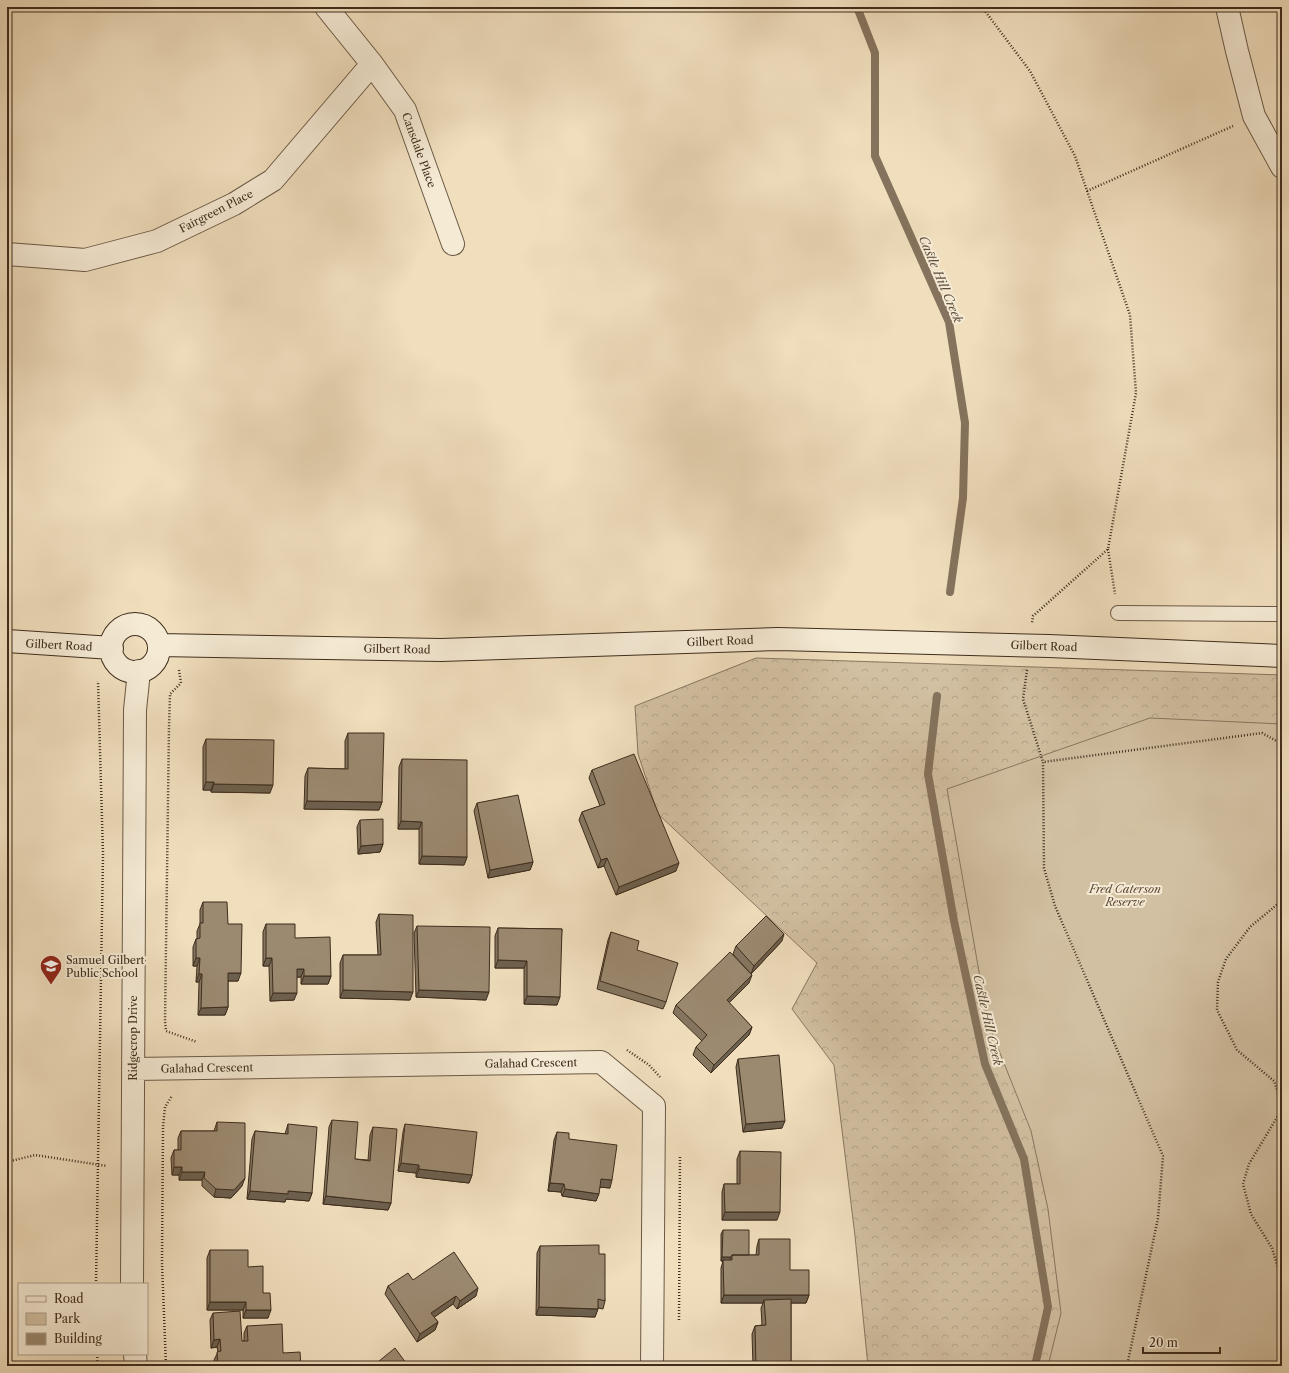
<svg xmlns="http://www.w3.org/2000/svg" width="1289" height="1373" font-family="'Libre Caslon Text',serif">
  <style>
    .forest { fill: url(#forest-crowns); stroke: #887660 }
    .park { fill: #d2c0a2; stroke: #887660 }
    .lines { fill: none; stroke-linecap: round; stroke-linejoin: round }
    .stream { stroke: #85735d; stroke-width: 8 }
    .lane-casing { stroke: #6b5945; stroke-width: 16 }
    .street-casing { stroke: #6b5945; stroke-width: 24 }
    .secondary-casing { stroke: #3f2d1d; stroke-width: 24 }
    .path { stroke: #3f2d1d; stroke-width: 2.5; stroke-dasharray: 1 2; stroke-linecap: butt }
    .lane { stroke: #f5ead4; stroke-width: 14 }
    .street { stroke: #f5ead4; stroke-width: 22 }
    .secondary { stroke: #f5ead4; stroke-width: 22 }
    .wall { fill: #857660; stroke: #3f2d1d }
    .shaded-wall { fill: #6c604e; stroke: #3f2d1d }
    .building { fill: #9b8970; stroke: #3f2d1d }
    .labels { text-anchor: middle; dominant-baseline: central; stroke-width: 4; stroke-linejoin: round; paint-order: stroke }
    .street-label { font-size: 11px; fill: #3f2d1d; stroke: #f5ead4 }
    .park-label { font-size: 11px; font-style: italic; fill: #5c4a38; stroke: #f5ead4 }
    .poi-label { font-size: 11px; fill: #3f2d1d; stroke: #f5ead4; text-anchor: start }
    .water-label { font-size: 12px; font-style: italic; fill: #5c4a38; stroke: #f5ead4 }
  </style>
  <defs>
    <pattern id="forest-crowns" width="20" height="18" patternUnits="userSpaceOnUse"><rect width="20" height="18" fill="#d2c0a2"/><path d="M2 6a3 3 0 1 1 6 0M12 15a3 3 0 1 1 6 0" fill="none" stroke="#b5a58b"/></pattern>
  </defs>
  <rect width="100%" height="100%" fill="#f0debd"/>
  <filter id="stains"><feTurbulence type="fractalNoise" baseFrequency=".005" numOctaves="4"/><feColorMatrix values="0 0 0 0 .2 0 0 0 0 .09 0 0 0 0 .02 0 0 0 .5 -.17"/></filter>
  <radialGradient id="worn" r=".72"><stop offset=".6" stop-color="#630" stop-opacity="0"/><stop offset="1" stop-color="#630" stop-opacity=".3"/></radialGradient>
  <path class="forest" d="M756,658L1282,675V1366H868L855,1236L834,1065L792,1009L817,963L658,814L638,754L635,706Z"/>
  <path class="park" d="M1150,718L1282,724V1366H1048L1061,1313L1048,1209L1031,1131L988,1023L947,789Z"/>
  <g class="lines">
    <path class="stream" d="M857,7L875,53V156L949,322L965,423L963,498L950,592
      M937,696L928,774L954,921L985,1064L1024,1159L1048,1307L1035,1366"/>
    <g class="lane-casing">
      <path id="lane" d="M1118,613L1282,614"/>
    </g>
    <g class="street-casing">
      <path id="street" d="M326,7L372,64L405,110L453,244
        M1227,7L1237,51L1254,116L1282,167
        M7,254L85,260L157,241L234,204L273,180L372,64
        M133,1069L601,1062L654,1106L652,1366
        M132,1284L135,710L139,671
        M135,1354L136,1366"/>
    </g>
    <g class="secondary-casing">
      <path id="secondary" d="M111 648a24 24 0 1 1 48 0a24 24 0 1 1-48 0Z
        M7,641L112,648
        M159,645L441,650L778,639L1049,646L1282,656"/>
    </g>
    <path class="path" d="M982,7L1030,71L1075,156L1130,315L1136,393L1108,549L1033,616L1032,623
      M1087,191L1233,126
      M1108,549L1115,594
      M179,670L181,683L170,694L169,727L165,1021L166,1031L197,1042
      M1027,670L1023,699L1043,762
      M1282,902L1279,903L1250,927L1226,959L1218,982L1217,1010L1237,1050L1274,1081L1282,1104
      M627,1050L649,1065L660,1077
      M1282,1109L1249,1164L1243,1184L1251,1214L1272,1248L1282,1281
      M7,1162L35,1155L107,1166
      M96,1284L103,854L98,681
      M679,1320L680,1157
      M97,1354L98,1366
      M166,1366L162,1263L163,1127L165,1107L172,1096
      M1127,1366L1158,1218L1163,1156L1055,906L1044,868L1043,762L1262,733L1282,744"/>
    <use href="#lane" class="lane"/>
    <use href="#street" class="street"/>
    <use href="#secondary" class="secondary"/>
  </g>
  <path class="wall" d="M348,733L382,802L379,810L304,809L305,776L308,768L345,769V741Z
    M206,739L270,793L211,792V790H203V747Z
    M402,759L467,857L464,865L419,864V829H398L399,767Z
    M592,770L676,871L616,895L604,866L598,868L579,820L582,812L600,806L589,778Z
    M477,803L533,862L530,870L488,878L474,811Z
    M360,820L383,844L380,852L358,854L357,827Z
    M203,902L228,924L238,981H228V1007L225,1015H198L199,982H196L197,966H193V947L196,939H197V931L200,924V910Z
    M379,914L410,1000L340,998V963L343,955H378L376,922Z
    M266,924L295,938L331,976L328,984H301V977H297L294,1000L270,1001L269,966H263V932Z
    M417,926L486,1000L416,997L414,933Z
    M498,928L562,929L557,1005L524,1004V968H495V936Z
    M611,932L637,950L666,1002L663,1009L597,989L608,940Z
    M782,941L751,974L733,954L736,946Z
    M749,983L729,1003L752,1027L749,1035L711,1073L693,1055L696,1047L702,1041L673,1013L676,1005Z
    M738,1059L782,1128L743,1132L736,1067Z
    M332,1120L355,1159L368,1160L370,1135L373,1127L391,1203L388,1210L323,1204L329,1127Z
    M217,1122L242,1186L231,1198L214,1197L202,1186V1180H179V1175H172L171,1158L174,1150H178V1138L181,1131H214Z
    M288,1124L312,1193L309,1201L286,1199L285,1202L247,1199L252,1139L255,1131L285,1134Z
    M405,1124L472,1175L469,1183L416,1177V1173L398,1171L403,1132Z
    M557,1132L569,1139L610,1188L600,1187L596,1201L562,1196L561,1192L548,1191L554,1140Z
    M740,1151L777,1220H722V1192L724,1184H737V1159Z
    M723,1230L749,1255H756L757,1246L759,1239L790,1270L809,1295L806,1303H791V1366H753L752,1334L755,1326L762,1325L761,1308L763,1303H721V1268L723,1261H721V1234Z
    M540,1246L599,1254L605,1301L603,1309L598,1308L595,1317L536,1315L537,1253Z
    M210,1250L248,1267L263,1293L268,1318H243V1310H207V1258Z
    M413,1280L476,1296L457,1309L453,1304L434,1317L438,1322L435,1330L417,1342L385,1294L388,1286Z
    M213,1313L242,1341H244V1333L247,1326L301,1366H215L214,1360L218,1352L217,1347L211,1348L210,1320Z"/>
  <path class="shaded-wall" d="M206,782H214L211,790H203Z
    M214,784L273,785L270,793L211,792Z
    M307,801L382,802L379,810L304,809Z
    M401,821L422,822L419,829H398Z
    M383,844L380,852L358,854L361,846Z
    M422,856L467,857L464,865L419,864Z
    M607,858L604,866L598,868L601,860Z
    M533,862L530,870L488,878L490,870Z
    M679,863L676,871L616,895L619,887Z
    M784,934L782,941L751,974L754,966Z
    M196,958H200L197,966H193Z
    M266,958H272L269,966H263Z
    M498,960L527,961L524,968H495Z
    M297,969H304L301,977H294Z
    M228,973H241L238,981H225Z
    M199,974H202L199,982H196Z
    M752,975L749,983L724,1008L727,1000Z
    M304,976H331L328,984H301Z
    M343,990L413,992L410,1000L340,998Z
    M419,990L489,992L486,1000L416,997Z
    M273,993H297L294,1000L270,1001Z
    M527,996L560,997L557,1005L524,1004Z
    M228,1007L225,1015H198L201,1008Z
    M752,1027L749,1035L711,1073L714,1065Z
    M785,1121L782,1128L743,1132L746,1124Z
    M401,1163L419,1165L416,1173L398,1171Z
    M174,1167H182L179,1175H172Z
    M419,1169L472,1175L469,1183L416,1177Z
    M182,1172H205L202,1180H179Z
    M245,1178L242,1186L231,1198L214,1197L216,1189Z
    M601,1179L612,1180L610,1188L598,1187Z
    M550,1183L564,1184L561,1192L548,1191Z
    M565,1189L599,1194L596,1201L562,1196Z
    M250,1191H288L312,1193L309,1201L286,1199L285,1202L247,1199Z
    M326,1196L391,1203L388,1210L323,1204Z
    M725,1212H780L777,1220H722Z
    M722,1257H731L729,1261L723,1260V1261H721Z
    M478,1288L476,1296L457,1309L460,1301Z
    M724,1295H809L806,1303H764V1300L763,1303H721Z
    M456,1296L453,1304L429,1321L431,1313Z
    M210,1302H246L243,1310H207Z
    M539,1307L598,1309L595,1317L536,1315Z
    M246,1310H271L268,1318H243Z
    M438,1322L435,1330L417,1342L420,1334Z
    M220,1339L217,1347L211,1348L214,1340Z"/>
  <path class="building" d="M348,733H384L382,802L307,801L308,768L348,769Z
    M206,739L274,740L273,785L214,784V782H206Z
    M634,754L679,863L619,887L607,858L601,860L582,812L605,804L592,770Z
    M402,759L467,760V857L422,856V822L401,821Z
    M518,795L533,862L490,870L477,803Z
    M383,819V844L361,846L360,820Z
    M203,902H227L228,924H242L241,973H228V1007L201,1008L202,974H199L200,958H196V939L200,938V923H203Z
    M379,914L413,915V992L343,990V955H381Z
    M766,916L784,934L754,966L736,946Z
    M266,924H295V938L330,937L331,976H304V969H297V993H273L272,958H266Z
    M417,926L490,927L489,992L419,990Z
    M498,928L562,929L560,997L527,996V961L498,960Z
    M611,932L639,941L637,950L678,963L666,1002L600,981Z
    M730,952L752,975L727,1000L752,1027L714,1065L696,1047L707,1035L676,1005Z
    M779,1055L785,1121L746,1124L738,1059Z
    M332,1120L358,1122L355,1159L370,1161L373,1127L397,1129L391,1203L326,1196Z
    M217,1122L245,1123V1178L234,1190L216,1189L204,1178L205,1172H182V1167H174V1150H181V1131H217Z
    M288,1124L317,1127L312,1193L288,1191V1194L250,1191L255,1131L288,1134Z
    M405,1124L477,1132L472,1175L419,1169V1165L401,1163Z
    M557,1132L569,1133V1139L617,1145L612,1180L601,1179L599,1194L565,1189L564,1184L550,1183Z
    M740,1151L781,1152L780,1212H725L724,1184H740Z
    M723,1230H749V1255H732L731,1257H722Z
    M759,1239H790V1270H809V1295H724L723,1260H732V1255H759Z
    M599,1245V1254H605V1301L598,1299V1309L539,1307L540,1246Z
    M210,1250H248V1267L263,1266V1293H270L271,1310H246V1302H210Z
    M454,1252L478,1288L460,1301L456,1296L431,1313L438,1322L420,1334L388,1286L408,1273L413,1280Z
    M791,1299V1366H756L755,1326L766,1325L764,1300Z
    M240,1311L242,1341H248L247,1326L282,1324L283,1353L300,1352L301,1366H218L217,1352L221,1351L220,1339L214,1340L213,1313Z
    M395,1348L406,1363L403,1366H373Z"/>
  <defs>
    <g id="school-pin" transform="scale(1.15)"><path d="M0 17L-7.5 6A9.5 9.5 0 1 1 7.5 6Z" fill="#8f2418" stroke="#f5ead4"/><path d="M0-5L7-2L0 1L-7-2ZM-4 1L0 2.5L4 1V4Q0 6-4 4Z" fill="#fff"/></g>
  </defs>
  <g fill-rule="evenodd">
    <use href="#school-pin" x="51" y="966"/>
  </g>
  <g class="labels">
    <g class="street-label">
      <text transform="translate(419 150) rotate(70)">Cansdale Place</text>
      <text transform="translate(216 211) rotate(-27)">Fairgreen Place</text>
      <text transform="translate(720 641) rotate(-2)">Gilbert Road</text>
      <text transform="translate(59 645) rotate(3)">Gilbert Road</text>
      <text transform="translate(1044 646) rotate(2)">Gilbert Road</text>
      <text transform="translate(397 649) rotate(1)">Gilbert Road</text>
      <text transform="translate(133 1038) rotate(-90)">Ridgecrop Drive</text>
      <text transform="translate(531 1063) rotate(-1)">Galahad Crescent</text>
      <text transform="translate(207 1068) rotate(-1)">Galahad Crescent</text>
    </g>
    <g class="park-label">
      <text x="1125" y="889">Fred Caterson<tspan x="1125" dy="13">Reserve</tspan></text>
    </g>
    <g class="poi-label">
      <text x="66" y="960">Samuel Gilbert<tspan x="66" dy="13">Public School</tspan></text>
    </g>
    <g class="water-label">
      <text transform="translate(941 279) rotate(67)">Castle Hill Creek</text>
      <text transform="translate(988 1020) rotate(77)">Castle Hill Creek</text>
    </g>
  </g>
  <rect width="1289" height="1373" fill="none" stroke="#f0debd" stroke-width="24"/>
  <rect x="8" y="8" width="1273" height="1357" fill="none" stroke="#3f2d1d" stroke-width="2"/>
  <rect x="12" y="12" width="1265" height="1349" fill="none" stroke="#3f2d1d"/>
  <rect x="18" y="1283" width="130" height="72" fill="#f5ead4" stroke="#ac9e8b"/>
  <rect x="26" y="1296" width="20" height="6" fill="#f5ead4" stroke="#ac9e8b"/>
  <text x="54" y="1303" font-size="12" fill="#3f2d1d">Road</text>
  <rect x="26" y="1313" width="20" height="12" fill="#d2c0a2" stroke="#ac9e8b"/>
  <text x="54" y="1323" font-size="12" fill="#3f2d1d">Park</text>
  <rect x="26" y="1333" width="20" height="12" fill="#9b8970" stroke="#ac9e8b"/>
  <text x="54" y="1343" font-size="12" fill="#3f2d1d">Building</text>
  <path d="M1143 1347v6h77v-6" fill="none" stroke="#3f2d1d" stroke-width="2"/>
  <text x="1149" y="1347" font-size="12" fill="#3f2d1d" stroke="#f5ead4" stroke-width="3" paint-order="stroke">20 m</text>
  <rect width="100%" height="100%" filter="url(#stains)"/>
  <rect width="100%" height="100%" fill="url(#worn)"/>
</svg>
